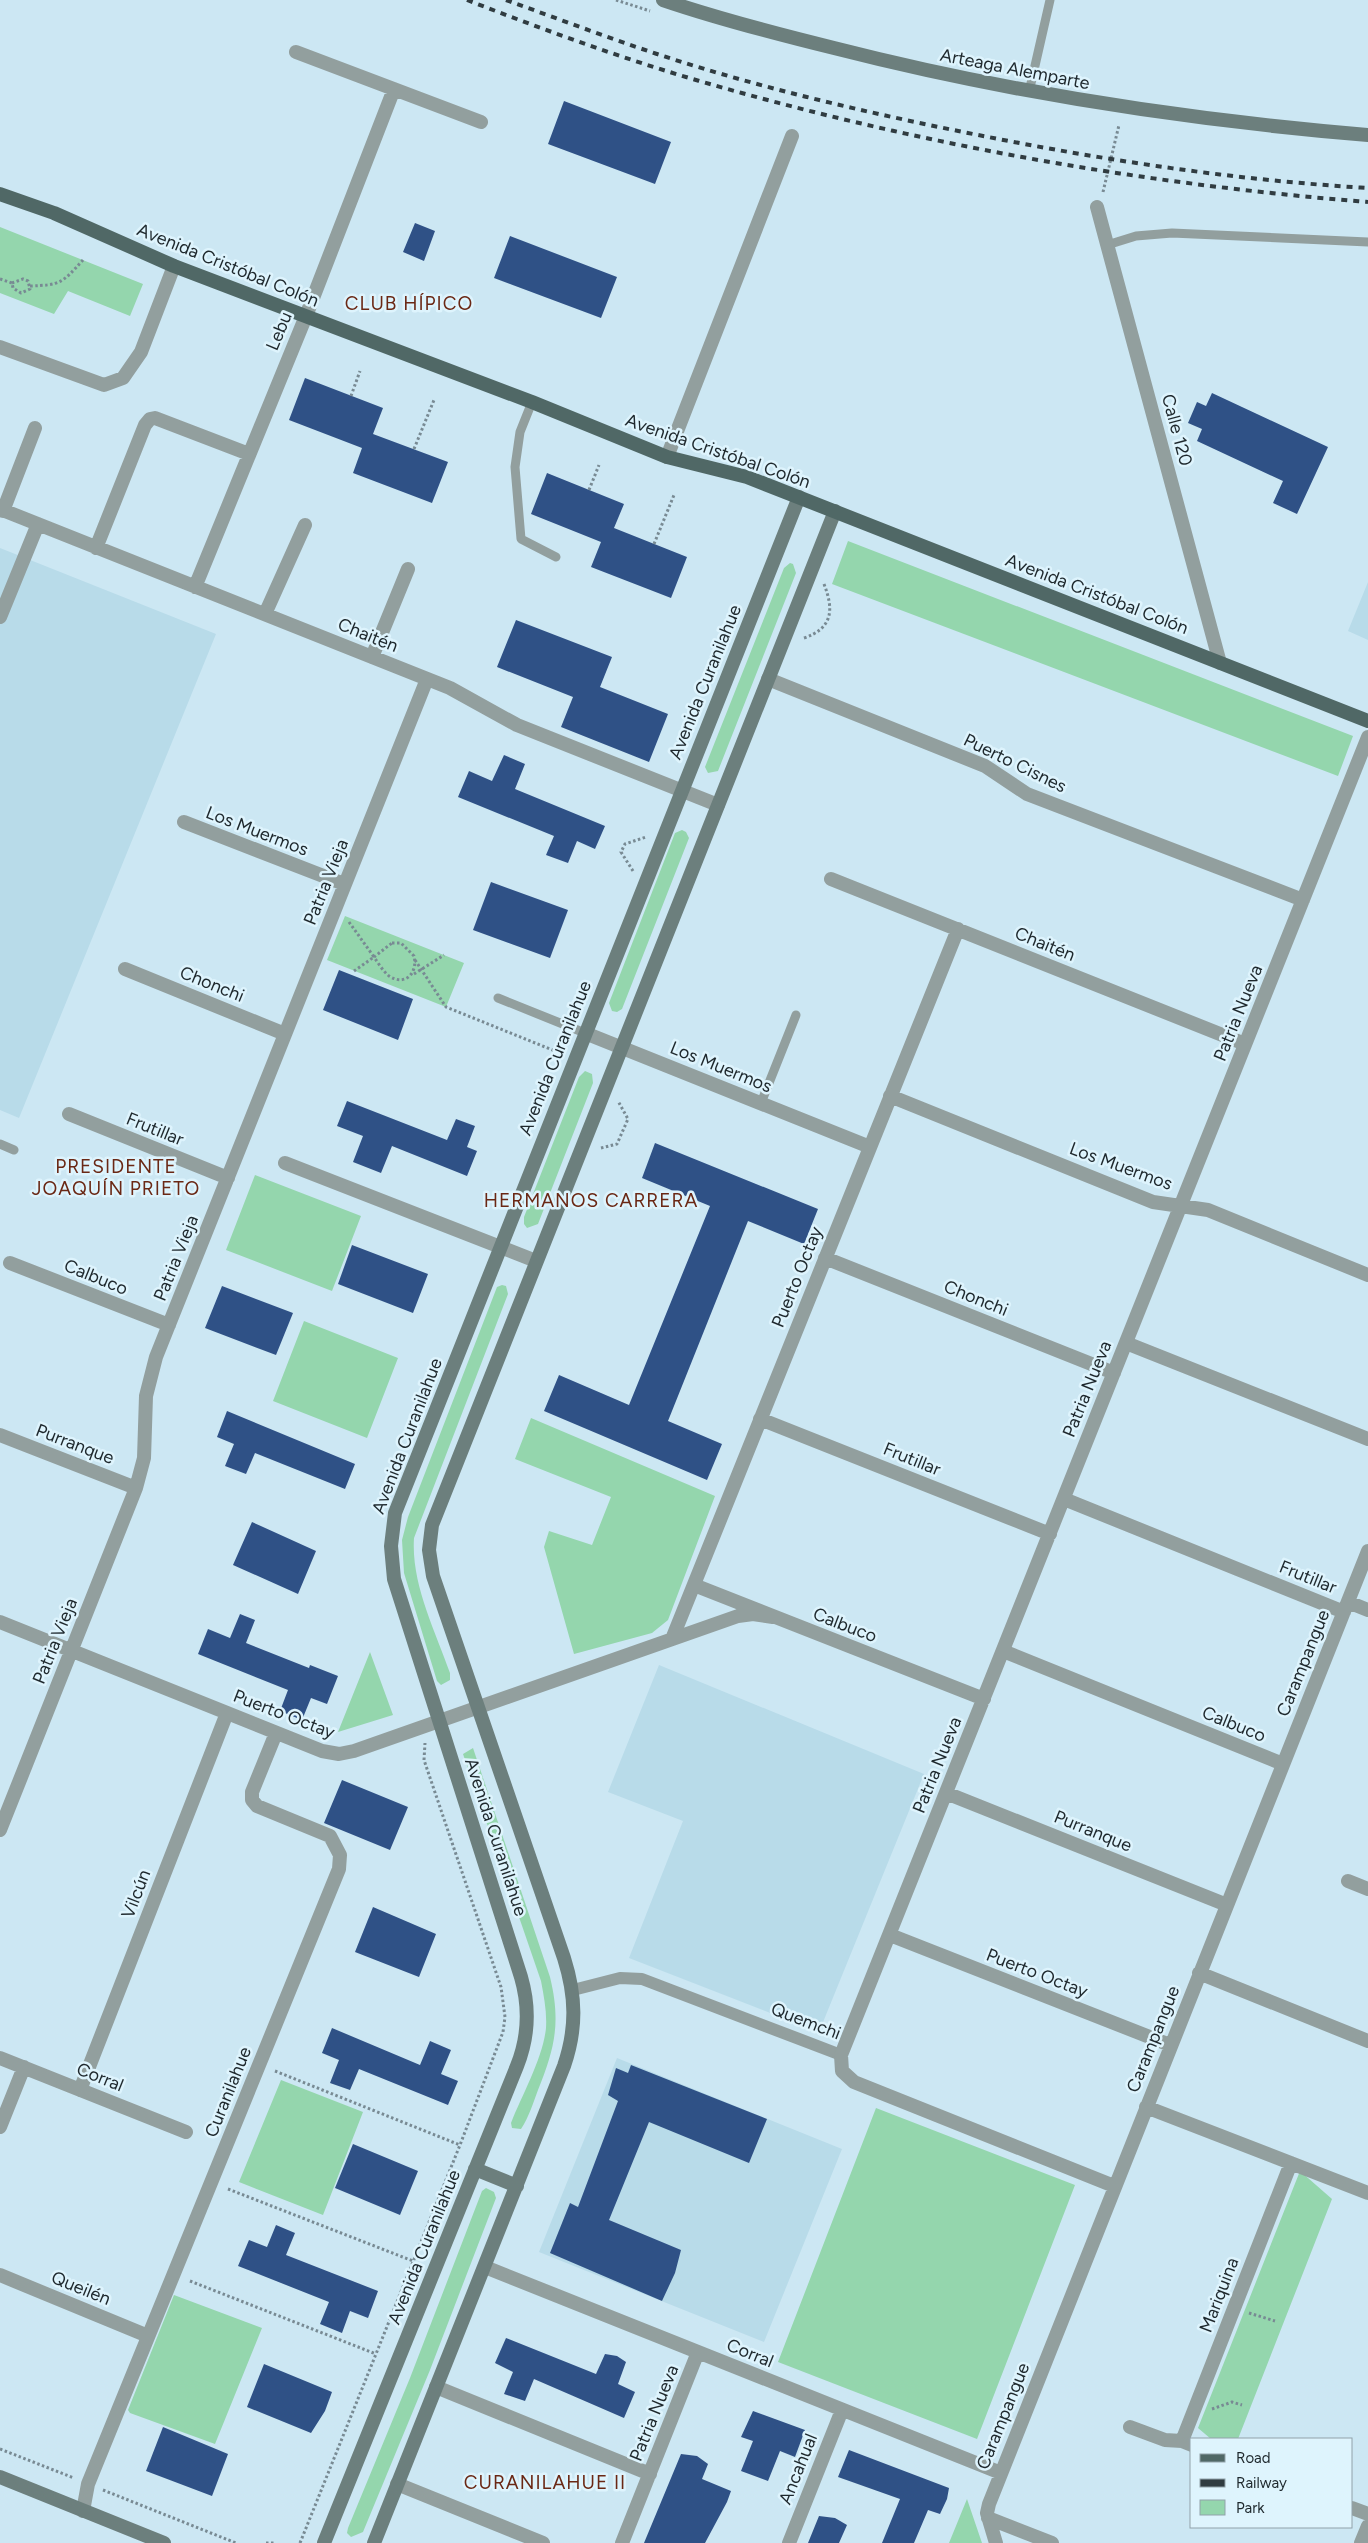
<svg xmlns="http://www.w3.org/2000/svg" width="1368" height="2543" font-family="Figtree,sans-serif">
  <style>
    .built { fill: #b8dbe9 }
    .green { fill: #94d6ad }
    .building { fill: #2f5186 }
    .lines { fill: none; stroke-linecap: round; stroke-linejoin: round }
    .path { stroke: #788a93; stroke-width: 3; stroke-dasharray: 2.5 2.5; stroke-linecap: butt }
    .service { stroke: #929f9e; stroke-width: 9 }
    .pedestrian { stroke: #929f9e; stroke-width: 12 }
    .minor { stroke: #929f9e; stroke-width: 14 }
    .secondary { stroke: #6c7f7d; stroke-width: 14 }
    .primary { stroke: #506866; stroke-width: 14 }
    .rail { stroke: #303c41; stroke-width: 4; stroke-dasharray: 6 6; stroke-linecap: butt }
    .labels { text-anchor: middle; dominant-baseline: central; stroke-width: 5; stroke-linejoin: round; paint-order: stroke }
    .street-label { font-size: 18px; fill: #1e282d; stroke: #def4fd }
    .neighbourhood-label { font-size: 19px; letter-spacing: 1px; fill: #6a2815; stroke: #def4fd }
  </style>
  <rect width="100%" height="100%" fill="#cce7f3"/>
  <path class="built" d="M0,548L216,634L19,1118L0,1110Z
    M1368,582V640L1348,631Z
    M659,1665L924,1774L819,2032L629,1958L683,1821L608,1792Z
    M617,2058L842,2149L764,2342L539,2252Z"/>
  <path class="green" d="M0,227L143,284L130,316L68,291L54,314L0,293Z
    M848,541L1353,736L1338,776L832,584Z
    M790,563L793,564L796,573L718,771L708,773L705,767L784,568Z
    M682,830L686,832L689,838L622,1009L617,1012L612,1011L609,1003L675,833Z
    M345,916L464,963L446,1007L327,960Z
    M585,1071L592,1074L593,1083L538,1224L527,1228L524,1224V1217L579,1077Z
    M255,1175L361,1216L332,1291L226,1250Z
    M502,1285L506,1286L508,1294L414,1538C411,1584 435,1630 450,1673V1680L441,1685L437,1681L404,1573L402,1540L408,1517L497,1287Z
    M304,1321L398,1358L367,1438L273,1401Z
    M531,1418L715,1496L668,1620L652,1633L574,1654L544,1547L549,1531L592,1545L611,1497L515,1459Z
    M370,1652L393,1715L338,1732Z
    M473,1748L550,1977C561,2022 555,2048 538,2090C533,2103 529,2117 521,2129L512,2128L511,2123C522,2095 543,2058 546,2028C547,2012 544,1997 541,1981L463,1754Z
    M281,2080L363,2112L323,2215L239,2182Z
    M876,2108L1075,2185L977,2439L778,2362Z
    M1300,2171L1332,2199L1238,2439H1211L1198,2428Z
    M486,2188L494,2192L496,2198L430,2370L363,2532L351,2537L347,2533L348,2528L410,2378L482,2191Z
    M174,2295L262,2328L215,2444L130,2413L128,2410Z
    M967,2499L982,2543H949Z"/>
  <path class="building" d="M564,101L671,142L655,184L548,144Z
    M415,223L435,231L424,261L403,252Z
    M510,236L617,277L601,318L494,278Z
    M305,378L383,408L373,434L448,462L432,503L353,473L362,448L289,420Z
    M1212,393L1328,447L1297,514L1273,503L1283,481L1197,441L1202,429L1188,423L1197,402L1206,406Z
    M547,473L624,504L614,528L687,557L671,598L591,567L601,542L531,514Z
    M516,620L612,657L600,687L668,714L649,762L561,727L573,697L497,667Z
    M504,755L525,764L515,789L605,826L595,849L577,841L568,863L546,855L554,836L458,797L469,771L492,781Z
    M491,882L568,910L550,958L473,930Z
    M339,970L413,999L398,1040L323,1010Z
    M347,1101L447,1140L456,1119L475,1126L467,1147L477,1151L467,1176L392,1146L381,1173L353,1162L363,1136L337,1126Z
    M655,1143L818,1209L804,1244L748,1221L668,1421L722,1444L707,1480L544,1411L559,1375L629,1405L710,1206L642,1178Z
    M352,1245L428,1274L413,1313L338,1284Z
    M222,1286L293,1313L276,1355L205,1328Z
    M227,1411L355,1464L345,1489L255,1453L246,1474L225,1466L234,1444L217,1437Z
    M252,1522L316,1551L298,1594L233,1565Z
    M240,1614L255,1620L246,1643L309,1668L310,1665L338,1676L327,1704L311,1698L302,1720L280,1711L288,1690L198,1654L208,1629L230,1638Z
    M342,1780L408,1807L390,1850L324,1823Z
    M373,1907L436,1934L419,1977L355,1952Z
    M332,2028L420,2065L430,2041L451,2050L441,2074L458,2081L448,2105L359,2069L350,2090L330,2083L339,2060L322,2053Z
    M631,2065L767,2119L749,2163L649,2122L609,2220L681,2250L675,2273L662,2301L550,2253L570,2203L578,2207L618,2101L608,2095L616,2068L628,2073Z
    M353,2144L418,2171L400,2215L335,2188Z
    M276,2225L295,2233L286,2255L378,2291L368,2318L350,2311L342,2333L320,2324L329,2302L238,2266L249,2240L267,2247Z
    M506,2338L596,2374L605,2354L617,2356L626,2362L618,2384L635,2392L624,2418L534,2379L525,2401L504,2394L513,2372L495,2363Z
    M264,2364L332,2392L325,2411L311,2433L247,2407Z
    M753,2411L805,2430L795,2457L780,2451L768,2481L741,2471L753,2441L741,2437Z
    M163,2427L228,2454L212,2496L146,2471Z
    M849,2450L949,2488L947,2499L940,2514L928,2510L914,2543H882L900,2499L838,2477Z
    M681,2454L697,2456L708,2464L702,2479L731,2491L727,2502L705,2543H644Z
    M819,2516L835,2518L847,2525L839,2543H808Z"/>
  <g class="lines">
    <path class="path" d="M616,0L650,11
      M1103,192L1119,125
      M0,279L12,283L13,288L21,293L30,289L28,281L23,279L12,283
      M30,286C61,285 62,283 83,260
      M351,396L360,371
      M414,449L434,400
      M589,490L599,465
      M654,544L674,495
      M804,638C833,628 834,610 824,584
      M633,871L621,852L625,844L646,837
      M349,922L374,957L354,971
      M392,943H401L414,956C418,972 406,987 389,976C383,971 378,963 374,957Z
      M415,960L446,1007L560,1053
      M414,974L444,955
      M601,1148L617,1144L628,1119L618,1101
      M275,2071L460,2145
      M228,2189L413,2261
      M190,2281L376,2354
      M1249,2313L1275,2321
      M1212,2409L1232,2402L1242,2405
      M0,2449L74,2478
      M103,2490L236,2543
      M266,2543H276
      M300,2543L460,2145L503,2032L505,2017L501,1987L424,1760L425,1743"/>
    <path class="service" d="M1029,92L1050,0
      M1107,245L1136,236L1172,233L1368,242
      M532,402L520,432L515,467L521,539L556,557
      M498,998L585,1033
      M761,1103L796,1015
      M0,1144L14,1150"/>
    <path class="pedestrian" d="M573,1990L620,1978L642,1979L841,2055"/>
    <path class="minor" d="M296,52L481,122
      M1097,207L1220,663
      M0,347L104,385L123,378L141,352L174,266
      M667,457L792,136
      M0,509L450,688L517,725L718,805
      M3,511L35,428
      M96,548L145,425L150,419L155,418L249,454
      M195,587L306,316L394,89
      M265,614L305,525
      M0,617L38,524
      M372,657L408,569
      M768,679L985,766L1027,794L1303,900
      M184,822L344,884
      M831,879L1245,1044
      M125,969L285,1034
      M585,1033L870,1147
      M890,1096L1153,1202L1208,1210L1368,1275
      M69,1114L228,1178
      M285,1163L536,1261
      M825,1258L1114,1373
      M10,1263L169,1325
      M1126,1343L1368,1439
      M760,1419L1050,1534
      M0,1435L136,1488
      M1064,1499L1344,1612
      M694,1585L984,1699
      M1348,1602L1368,1610
      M0,1622L322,1751L339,1754L354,1751L738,1616L753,1614L773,1617
      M672,1639L958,929
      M1003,1651L1283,1764
      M946,1793L1227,1905
      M0,1830L136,1488L144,1458L146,1396L156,1357L427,679
      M1348,1881L1368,1889
      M890,1935L1170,2045
      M1199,1973L1368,2041
      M0,2058L186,2132
      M80,2090L227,1713
      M1146,2107L1368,2193
      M0,2127L24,2067
      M1114,2186L854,2082L842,2071L841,2055L1368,737
      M485,2267L1001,2473
      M0,2275L148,2336
      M436,2387L650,2474
      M1130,2427L1165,2440L1182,2441L1192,2445
      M1182,2441L1291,2163
      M397,2484L543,2543
      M1352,2508L1368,2514
      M83,2511L88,2484L339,1869L340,1855L330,1836L257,1806L252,1800V1792L276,1733
      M988,2518L1052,2543
      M622,2543L698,2352
      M789,2543L842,2410
      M996,2543L987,2513L989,2504L1368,1551
      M1361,2543L1368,2526"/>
    <path class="secondary" d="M663,0C719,19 777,34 834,48C1010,93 1187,120 1368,135
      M475,2169L517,2186
      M0,2477L164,2543
      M324,2543L517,2066C529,2036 530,2008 521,1977L394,1579L391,1546L395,1513L799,497
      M374,2543L564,2066C577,2028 576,1996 564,1958L433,1576L429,1550L432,1525L835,511"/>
    <path class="primary" d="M0,194L54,213L174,266L532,402L667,457L747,477L1368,721"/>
    <path class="rail" d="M467,0C542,29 618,57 696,80C915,144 1140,184 1368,202
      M506,0C556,18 606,37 657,54C757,87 860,111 963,132C1096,159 1232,180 1368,188"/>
  </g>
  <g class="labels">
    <g class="street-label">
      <text transform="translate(1015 69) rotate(11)">Arteaga Alemparte</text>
      <text transform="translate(228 265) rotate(22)">Avenida Cristóbal Colón</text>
      <text transform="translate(279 331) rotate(-67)">Lebu</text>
      <text transform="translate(1177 430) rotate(75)">Calle 120</text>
      <text transform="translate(718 451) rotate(19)">Avenida Cristóbal Colón</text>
      <text transform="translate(1097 594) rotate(21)">Avenida Cristóbal Colón</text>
      <text transform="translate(368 635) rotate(22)">Chaitén</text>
      <text transform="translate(705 682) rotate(-68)">Avenida Curanilahue</text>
      <text transform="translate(1015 763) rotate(26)">Puerto Cisnes</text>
      <text transform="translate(257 831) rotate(21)">Los Muermos</text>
      <text transform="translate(326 882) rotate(-68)">Patria Vieja</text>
      <text transform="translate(1045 944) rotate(22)">Chaitén</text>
      <text transform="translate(212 984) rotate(22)">Chonchi</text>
      <text transform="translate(1238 1013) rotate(-68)">Patria Nueva</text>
      <text transform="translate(555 1058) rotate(-68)">Avenida Curanilahue</text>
      <text transform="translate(721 1067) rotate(22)">Los Muermos</text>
      <text transform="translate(155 1129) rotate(22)">Frutillar</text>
      <text transform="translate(1121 1166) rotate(20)">Los Muermos</text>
      <text transform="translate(176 1258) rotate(-68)">Patria Vieja</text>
      <text transform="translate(96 1277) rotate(22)">Calbuco</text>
      <text transform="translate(797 1277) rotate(-68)">Puerto Octay</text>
      <text transform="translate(976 1298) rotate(22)">Chonchi</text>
      <text transform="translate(1087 1389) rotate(-68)">Patria Nueva</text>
      <text transform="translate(407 1436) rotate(-69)">Avenida Curanilahue</text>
      <text transform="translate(75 1444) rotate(21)">Purranque</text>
      <text transform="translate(912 1459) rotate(22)">Frutillar</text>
      <text transform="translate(1308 1577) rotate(22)">Frutillar</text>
      <text transform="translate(845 1625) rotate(21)">Calbuco</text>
      <text transform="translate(55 1641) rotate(-68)">Patria Vieja</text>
      <text transform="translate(1303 1663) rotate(-68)">Carampangue</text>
      <text transform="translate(284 1714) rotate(21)">Puerto Octay</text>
      <text transform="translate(1234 1724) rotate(22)">Calbuco</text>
      <text transform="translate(937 1765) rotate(-68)">Patria Nueva</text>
      <text transform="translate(1093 1831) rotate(22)">Purranque</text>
      <text transform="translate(496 1837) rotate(72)">Avenida Curanilahue</text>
      <text transform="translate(136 1894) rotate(-69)">Vilcún</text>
      <text transform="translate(1037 1973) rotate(21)">Puerto Octay</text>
      <text transform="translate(806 2021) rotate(21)">Quemchi</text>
      <text transform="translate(1153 2039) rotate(-68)">Carampangue</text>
      <text transform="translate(100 2077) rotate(22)">Corral</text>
      <text transform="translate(228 2092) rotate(-68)">Curanilahue</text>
      <text transform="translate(424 2247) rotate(-68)">Avenida Curanilahue</text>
      <text transform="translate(81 2288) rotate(22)">Queilén</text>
      <text transform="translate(1219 2295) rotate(-69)">Mariquina</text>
      <text transform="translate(750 2353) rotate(22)">Corral</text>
      <text transform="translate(654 2413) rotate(-68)">Patria Nueva</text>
      <text transform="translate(1003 2416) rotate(-68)">Carampangue</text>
      <text transform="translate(798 2469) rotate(-68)">Ancahual</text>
    </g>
    <g class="neighbourhood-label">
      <text x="409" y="303">CLUB HÍPICO</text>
      <text x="116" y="1166">PRESIDENTE<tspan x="116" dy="22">JOAQUÍN PRIETO</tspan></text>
      <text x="591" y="1200">HERMANOS CARRERA</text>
      <text x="545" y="2482">CURANILAHUE II</text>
    </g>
  </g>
  <rect x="1190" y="2438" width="162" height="90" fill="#def4fd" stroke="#91a2aa"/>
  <rect x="1200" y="2454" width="25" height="8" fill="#506866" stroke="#91a2aa"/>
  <text x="1236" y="2463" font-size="15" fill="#1e282d">Road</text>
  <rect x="1200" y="2479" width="25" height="8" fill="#303c41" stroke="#91a2aa"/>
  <text x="1236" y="2488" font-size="15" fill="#1e282d">Railway</text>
  <rect x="1200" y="2500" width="25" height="15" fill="#94d6ad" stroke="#91a2aa"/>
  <text x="1236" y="2513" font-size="15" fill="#1e282d">Park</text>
</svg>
